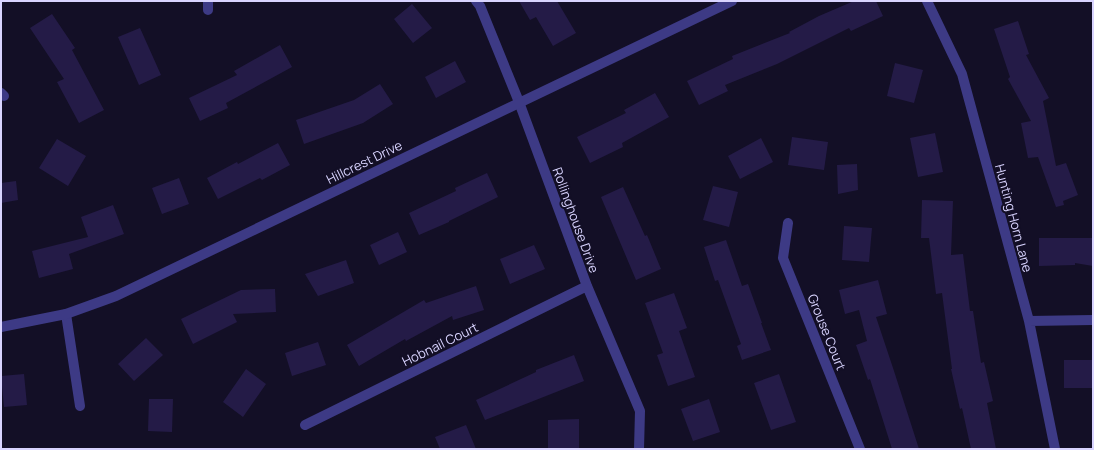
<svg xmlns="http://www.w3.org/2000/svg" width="1094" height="450" font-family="Manrope,sans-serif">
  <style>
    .building { fill: #241b47 }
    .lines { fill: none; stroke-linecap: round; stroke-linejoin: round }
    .minor { stroke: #3d3a85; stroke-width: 10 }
    .tertiary { stroke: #3d3a85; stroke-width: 10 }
    .labels { text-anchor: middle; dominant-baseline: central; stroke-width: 4; stroke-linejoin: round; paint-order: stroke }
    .street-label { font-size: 13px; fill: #d9d4ff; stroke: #130f26 }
  </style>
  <rect width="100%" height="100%" fill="#130f26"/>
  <path class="building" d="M519,1H557L576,33L553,46L536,17L530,20Z
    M854,1H876L883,16L851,31L849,28L777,64L725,85L728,91L699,105L687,81L733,59L732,56L790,33L789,32L819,16Z
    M412,4L432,28L413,43L394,19Z
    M52,14L75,48L72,50L104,110L79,123L57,82L64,79L30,28Z
    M1018,21L1029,54L1026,55L1049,98L1043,101L1056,166L1066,163L1078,195L1063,201L1064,205L1056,207L1038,157L1028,158L1021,123L1031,121L1008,79L1010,77L994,29Z
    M140,28L161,75L139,85L118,37Z
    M280,45L292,67L226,103L228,108L200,121L189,98L237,75L234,71Z
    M455,61L466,82L436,98L425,77Z
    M895,63L923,70L914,103L887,96Z
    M380,84L393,104L363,123L304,144L296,120L354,100Z
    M655,93L669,117L622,143L623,147L590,163L577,137L626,113L624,110Z
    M935,133L943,172L918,177L910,138Z
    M792,137L828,142L824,170L788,165Z
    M761,138L773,162L740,179L728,156Z
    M57,139L86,156L68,186L39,168Z
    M278,143L290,165L262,180L260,178L218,199L207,178L237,162L238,164Z
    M857,164L858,190L838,194L837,165Z
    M487,173L498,197L449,221V222L419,235L409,213L456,191L455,188Z
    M179,178L189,204L162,214L152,188Z
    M16,181L18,200L1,203V183Z
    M713,186L738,192L729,227L703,220Z
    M623,187L645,236L647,235L661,269L636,280L601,197Z
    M922,200L953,201L951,255L963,254L970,311H973L981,363L984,362L993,401L987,403L996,449H971L962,408L960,409L951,369H952L942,293L936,294L929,238H921Z
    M113,205L124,234L69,254L73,269L39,278L32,251L88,237L81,217Z
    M844,226L872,228L869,262L842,260Z
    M398,232L407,252L379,265L370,245Z
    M1039,238H1093V266L1075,263V265L1039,266Z
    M726,240L742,286L748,284L762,323H761L771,350L742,360L737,346L741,344L718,280L715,281L704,247Z
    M534,245L545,269L510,284L500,259Z
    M346,260L354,283L318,296L305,274Z
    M878,280L887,314L876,317L894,371L919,449H892L870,379L868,380L856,345L867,341L859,310L845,314L839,290Z
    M476,286L484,310L453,320L452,316L406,341L405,339L359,366L347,345L424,300L426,303Z
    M275,289L276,312L233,314L237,322L193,344L181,319L241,290Z
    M674,293L687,328L679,331L695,377L668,386L657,355L663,353L645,303Z
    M146,338L163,355L134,381L118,364Z
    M318,342L326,365L292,376L285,353Z
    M574,355L584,381L485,420L476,400L536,372V370Z
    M1064,360H1093V388H1064Z
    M246,369L266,384L243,417L223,402Z
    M24,374L27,405L4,407L1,376Z
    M779,374L796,422L771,430L754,383Z
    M149,399H173L172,432L148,431Z
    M709,399L720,432L693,441L681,409Z
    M579,419V449H548V420Z
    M466,425L476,449H440L435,437Z"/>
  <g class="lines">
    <path class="minor" d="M476,1L480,6L519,102L587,286L640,411L639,449
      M927,1L962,74L1029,321L1055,449
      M208,10V1
      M1,93L4,96
      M788,223L783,258L860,449
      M66,314L80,406
      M1029,321L1093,320
      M305,425L587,286"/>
    <path class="tertiary" d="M1,327L66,314L116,296L732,1"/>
  </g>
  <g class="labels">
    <g class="street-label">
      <text transform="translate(364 162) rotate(-26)">Hillcrest Drive</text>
      <text transform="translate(1014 218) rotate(75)">Hunting Horn Lane</text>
      <text transform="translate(576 220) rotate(70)">Rollinghouse Drive</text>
      <text transform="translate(827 332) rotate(68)">Grouse Court</text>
      <text transform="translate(440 344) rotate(-26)">Hobnail Court</text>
    </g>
  </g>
  <rect width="1094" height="450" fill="none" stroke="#d9d4ff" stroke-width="4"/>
</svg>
